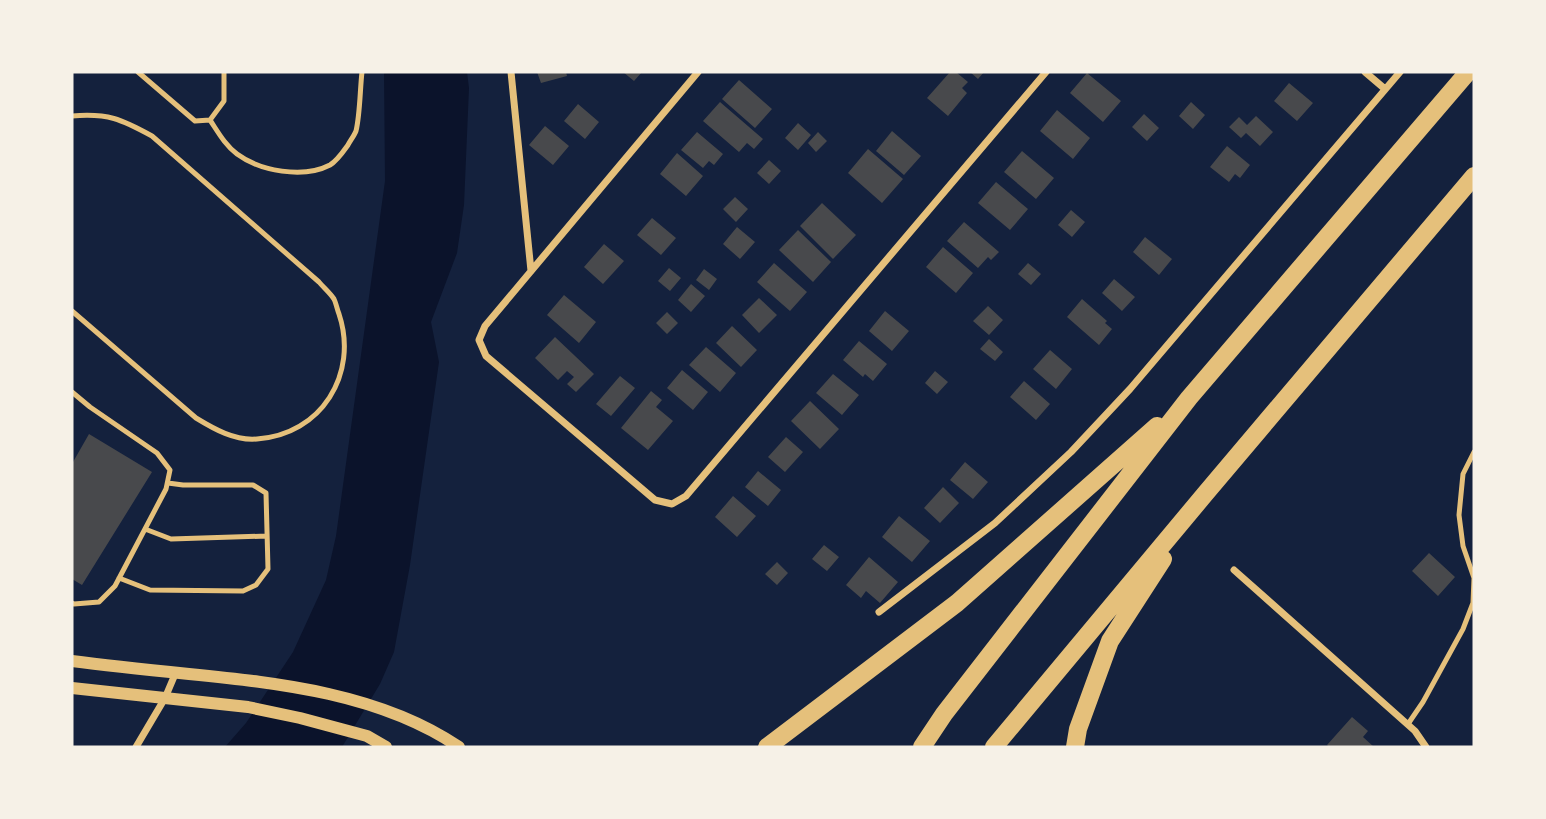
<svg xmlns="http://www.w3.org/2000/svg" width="1546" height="819" font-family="Jost,sans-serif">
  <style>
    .water { fill: #0b132b }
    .building { fill: #48494c }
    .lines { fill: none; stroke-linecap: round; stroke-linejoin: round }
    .service { stroke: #e5c07b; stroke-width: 5 }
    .minor { stroke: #e5c07b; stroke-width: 7 }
    .tertiary { stroke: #e5c07b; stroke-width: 12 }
    .motorway { stroke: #e5c07b; stroke-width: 18 }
  </style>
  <rect width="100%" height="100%" fill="#14213d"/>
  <path class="water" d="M384,72H467L469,88L464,205L457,253L431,322L439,362L410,565L394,652L380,684L342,747H225L246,723L293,652L326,580L336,536L385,181Z"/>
  <path class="building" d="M537,72H566L567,76L541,83Z
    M623,72H642L634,81Z
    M950,72H956L968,82L962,88L967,93L948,116L927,98Z
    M970,72H984L978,79Z
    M1087,73L1121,101L1103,122L1070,93Z
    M739,80L772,109L755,128L722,99Z
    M1289,83L1313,103L1297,121L1274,101Z
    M720,102L763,139L754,149L747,143L739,152L703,121Z
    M1191,102L1205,115L1193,129L1179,116Z
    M578,104L599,122L585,139L564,121Z
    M1057,110L1090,138L1073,159L1040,131Z
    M1144,114L1159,128L1147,141L1132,127Z
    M1256,116L1273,132L1260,146L1246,133L1241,138L1229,127L1239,117L1247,125Z
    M798,123L811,135L798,150L785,138Z
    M545,126L569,146L553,165L529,145Z
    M892,131L921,156L904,175L876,151Z
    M697,132L723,154L714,165L709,161L703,168L681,150Z
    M818,132L827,141L816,152L808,143Z
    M1227,146L1250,165L1240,178L1235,174L1229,182L1210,167Z
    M868,149L903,179L882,203L848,173Z
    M1022,151L1054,178L1036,199L1004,172Z
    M677,153L703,176L686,196L660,174Z
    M769,160L781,171L769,184L757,173Z
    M996,182L1028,209L1010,230L978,203Z
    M735,197L748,209L736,222L723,209Z
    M822,203L856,235L833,259L800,226Z
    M1071,210L1085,222L1072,237L1058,225Z
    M652,218L676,238L661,255L637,235Z
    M964,222L999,252L991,260L988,257L978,268L947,241Z
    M737,227L755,242L740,259L723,244Z
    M798,230L831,262L813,282L779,250Z
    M1145,237L1172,259L1159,275L1133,252Z
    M604,244L624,261L603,284L584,267Z
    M943,247L973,273L956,293L926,267Z
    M774,263L807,292L790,311L757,282Z
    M1028,263L1041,274L1031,285L1018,274Z
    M669,268L681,278L670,291L658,281Z
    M704,269L717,279L709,290L696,280Z
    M1114,279L1135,297L1122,311L1102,293Z
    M691,284L705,296L691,312L678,300Z
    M564,295L596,322L579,343L547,315Z
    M759,298L777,315L759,333L742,315Z
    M1082,299L1107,321L1105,323L1112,329L1099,345L1067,317Z
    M988,306L1003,320L989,335L973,321Z
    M885,311L909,331L892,351L869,331Z
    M667,312L678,323L667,334L656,323Z
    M732,326L757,350L741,367L716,343Z
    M555,337L594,374L576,392L567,384L574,377L567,371L558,380L535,358Z
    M989,339L1003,352L995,361L980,349Z
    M859,341L887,364L873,381L865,374L863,377L843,360Z
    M706,347L736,373L720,392L689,365Z
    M1050,350L1072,369L1056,389L1033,369Z
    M682,370L708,392L693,410L667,388Z
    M935,371L948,382L937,394L925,383Z
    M833,374L859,395L842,415L816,393Z
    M620,376L635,388L611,416L596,404Z
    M1024,381L1050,404L1036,420L1010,397Z
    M651,391L662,400L656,407L673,421L648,450L621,428Z
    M810,401L839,429L820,449L791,421Z
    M89,434L152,472L82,585L72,579V461L73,462Z
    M786,437L803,452L785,472L768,457Z
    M965,462L988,482L973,499L950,480Z
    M758,471L781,490L768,506L745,487Z
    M943,487L959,503L940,523L924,508Z
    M733,496L756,516L737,537L715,517Z
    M899,516L930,541L912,562L882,537Z
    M824,545L839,557L827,571L812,559Z
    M1429,553L1455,577L1438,596L1412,571Z
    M869,557L898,582L880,603L866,591L861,598L846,585Z
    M777,562L788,573L777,585L765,574Z
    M1352,717L1368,731L1363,737L1374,747H1329L1327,745Z"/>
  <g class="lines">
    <path class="service" d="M138,72L195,121L210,120L224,101V72
      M72,116C108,113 121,119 152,136L319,282C324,288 330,293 334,299C336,303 337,309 339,314C359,374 321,435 257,439C235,441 214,429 196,418L72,311
      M210,120C218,132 225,145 237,154C260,171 303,179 330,165C337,161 343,152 348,145C350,141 354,136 356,131C360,115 360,89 362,72
      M72,392L90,407L157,453L170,470L166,489L115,586L99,602L74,604L72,603
      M145,529L171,539L267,536
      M119,578L150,590L243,591L256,585L268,569L266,493L253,485H183L168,483
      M1408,724L1423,702L1463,629L1473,603L1474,578L1463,546L1459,515L1463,474L1474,452"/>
    <path class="minor" d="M511,72L531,271
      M698,72L485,326L479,340L486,356L655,500L672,504L686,496L1046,72
      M1365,72L1385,89
      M1234,570L1415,731L1426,747
      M879,612L995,523L1071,452L1130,389L1400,72
      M136,747L165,698L176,672"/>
    <path class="tertiary" d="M72,661C111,666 150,670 189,674C280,683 381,694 459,747
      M72,688L248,707L300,718L367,736L386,747"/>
    <path class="motorway" d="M767,747L957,603L1157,426
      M922,747L944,714L1189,398L1468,72
      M994,747L1205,494L1474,176
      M1075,747L1078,729L1110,641L1163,559"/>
  </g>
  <rect width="1546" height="819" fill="none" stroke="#f6f1e7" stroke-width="147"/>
</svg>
